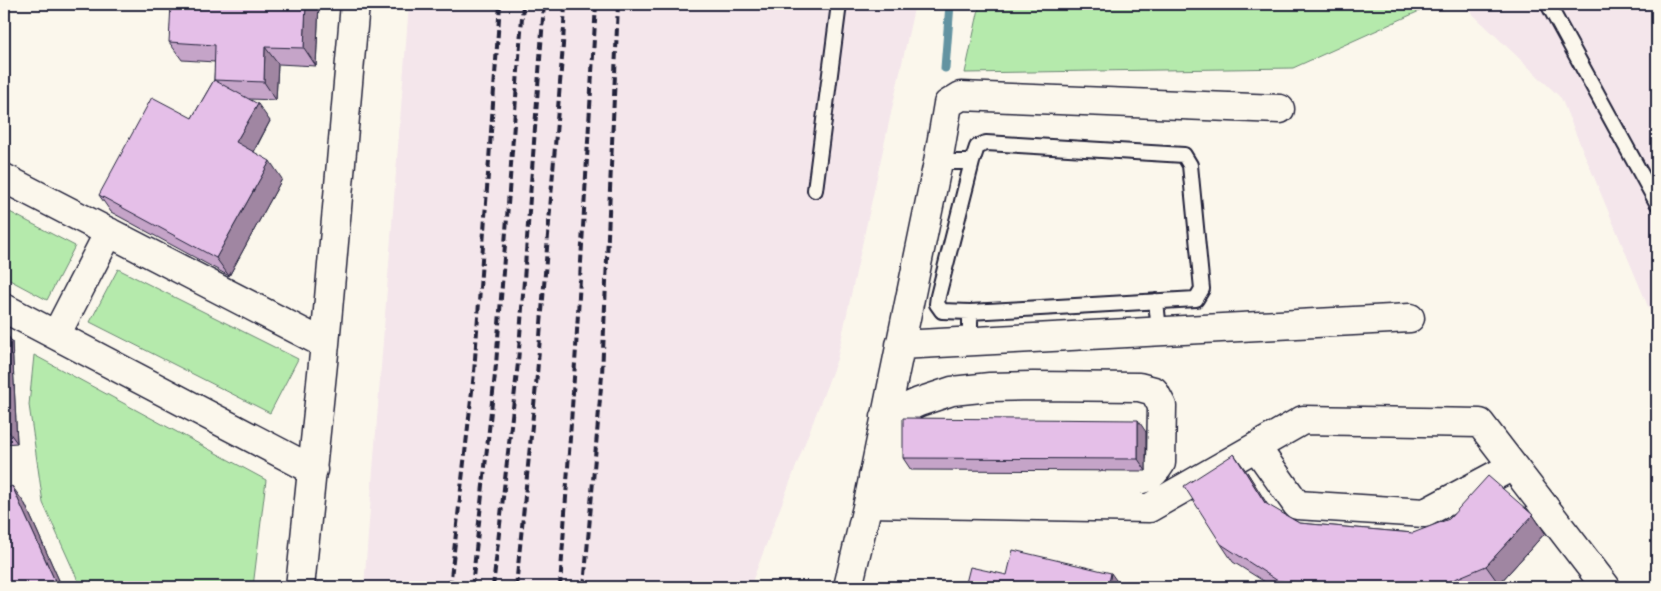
<svg xmlns="http://www.w3.org/2000/svg" width="1661" height="591" font-family="Delius,sans-serif">
  <style>
    .built { fill: #f4e6eb }
    .green { fill: #b5eaac; stroke: #6c8674 }
    .lines { fill: none; stroke-linecap: round; stroke-linejoin: round }
    .stream { stroke: #6393a1; stroke-width: 9 }
    .lane-casing { stroke: #22223b; stroke-width: 18 }
    .street-casing { stroke: #22223b; stroke-width: 31 }
    .lane { stroke: #fbf7ec; stroke-width: 14 }
    .street { stroke: #fbf7ec; stroke-width: 28 }
    .rail { stroke: #22223b; stroke-width: 4; stroke-dasharray: 8 4; stroke-linecap: butt }
    .wall { fill: #c5a4c8; stroke: #22223b }
    .shaded-wall { fill: #a086a2; stroke: #22223b }
    .building { fill: #e5bfe8; stroke: #22223b }
  </style>
  <rect width="100%" height="100%" fill="#fbf7ec"/>
  <filter id="ink" filterUnits="userSpaceOnUse"><feTurbulence type="fractalNoise" baseFrequency=".02" numOctaves="2"/><feDisplacementMap in="SourceGraphic" scale="10" xChannelSelector="R" yChannelSelector="G"/><feConvolveMatrix kernelMatrix="1 2 1 2 8 2 1 2 1" color-interpolation-filters="sRGB"/></filter>
  <g filter="url(#ink)">
    <path class="built" d="M409,4H915L837,359L750,587H364Z
      M1462,4H1657V328L1561,98Z"/>
    <path class="green" d="M980,4H1435L1293,68L965,73Z
      M4,209L75,246L47,300L4,277Z
      M118,269L298,359L270,413L90,322Z
      M34,355L266,480L253,587H81L43,503L29,405Z"/>
    <g class="lines">
      <path class="stream" d="M945,68L950,4"/>
      <g class="lane-casing">
        <path id="lane" d="M1548,4L1657,203
          M938,162H972L977,147L986,143L1184,155L1190,165L1202,289L1196,299L970,312V341
          M815,190L839,4
          M1156,301L1159,331
          M970,312L942,311L937,304L938,296L972,162"/>
      </g>
      <g class="street-casing">
        <path id="street" d="M4,178L325,344
          M4,308L313,470
          M56,335L109,232
          M900,345L1410,318
          M1256,447L1297,505L1425,513L1513,466
          M873,477L1129,482C1145,479 1152,478 1161,463L1162,406L1154,391L1139,387L1033,386L990,387L952,391L919,402L885,417
          M899,477L906,409
          M868,503L1149,508L1303,420L1480,423L1606,587
          M300,587L325,344L355,4
          M848,587L868,503L938,162L948,104L961,96L1280,109"/>
      </g>
      <use href="#lane" class="lane"/>
      <use href="#street" class="street"/>
      <path class="rail" d="M450,587L474,373L500,4
        M472,587L496,365L523,4
        M493,587L518,363L544,4
        M516,587L537,375L563,45L565,4
        M560,587L576,348L596,4
        M584,587L602,375L618,4"/>
    </g>
    <path class="wall" d="M319,4L316,66L278,64L276,100L249,99L270,121L254,152L282,179L229,276L111,212L99,195L192,118L214,80L215,62L182,60L169,42Z
      M4,330L12,342L17,443L4,444Z
      M1146,432V471L911,470L903,458Z
      M1247,472L1267,505L1299,523L1413,533L1533,515L1545,533L1499,584L1490,587H1273L1233,562L1221,544Z
      M25,504L62,587H4Z"/>
    <path class="shaded-wall" d="M306,4H319L316,66L304,48Z
      M265,47L278,64L276,100L264,82Z
      M258,104L270,121L249,160L236,142Z
      M270,161L282,179L229,276L216,258Z
      M4,330L12,342L17,443L4,425Z
      M1138,420L1146,432V471L1138,459Z
      M1234,454L1247,472L1278,521L1265,503Z
      M12,486L25,504L62,587H59L55,581Z
      M1533,515L1545,533L1499,584L1486,566Z
      M1111,573L1121,587H1108Z"/>
    <path class="building" d="M171,4H306L304,48L265,47L264,82L214,80L215,45L169,42Z
      M214,80L258,104L236,142L270,161L216,258L99,195L152,97L192,118Z
      M903,418L1138,420V459L903,458Z
      M1234,454L1265,503L1299,523L1413,533L1449,519L1488,476L1533,515L1486,566L1436,587H1360L1278,581L1221,544L1184,486Z
      M12,486L55,581L42,587H4V490Z
      M1013,550L1111,573L1108,587H965L970,567L1007,575Z"/>
  </g>
  <rect width="1661" height="591" fill="none" stroke="#fbf7ec" stroke-width="20"/>
  <rect x="10" y="10" width="1641" height="571" fill="none" stroke="#22223b" stroke-width="2" filter="url(#ink)"/>
</svg>
